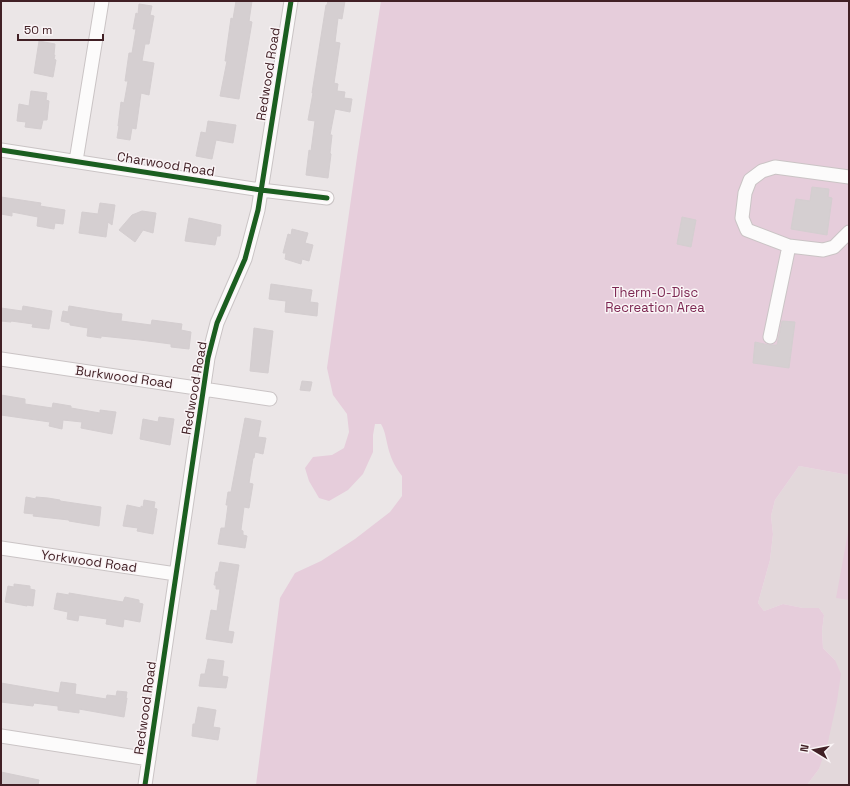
<svg xmlns="http://www.w3.org/2000/svg" width="850" height="786" font-family="'Space Grotesk',sans-serif">
  <style>
    .built { fill: #e3d8db }
    .green { fill: #e6cddb }
    .building { fill: #d5cfd1; stroke: #d4ced0 }
    .lines { fill: none; stroke-linecap: round; stroke-linejoin: round }
    .minor-casing { stroke: #cac4c5; stroke-width: 15 }
    .minor { stroke: #fcfbfb; stroke-width: 13 }
    .cycleway-casing { stroke: #faf4f6; stroke-width: 8 }
    .cycleway { stroke: #1b5e20; stroke-width: 5 }
    .labels { text-anchor: middle; dominant-baseline: central; stroke-width: 3; stroke-linejoin: round; paint-order: stroke }
    .street-label { font-size: 13px; fill: #412025; stroke: #faf4f6 }
    .park-label { font-size: 13px; fill: #7c2651; stroke: #faf4f6 }
  </style>
  <rect width="100%" height="100%" fill="#ebe6e7"/>
  <path class="built" d="M799,466L849,475V785H807L819,769L835,660L823,648L822,631L824,615L819,608H803L783,604L764,611L758,603L770,560L773,534L771,516L775,500Z"/>
  <path class="green" d="M381,1H849V475L799,466L775,500L771,516L773,534L770,560L758,603L764,611L783,604L803,608H819L824,615L822,631L823,648L835,660L841,674L837,701L828,742L819,769L807,785H256L280,598L295,573L321,561L355,539L390,512L402,496V476C396,468 392,461 389,451C386,441 386,433 381,424H375L373,435V452L363,474L348,490L329,501L319,498L309,481L305,468L313,457L332,455L344,448L349,432L347,414L333,395L327,368L357,157Z
    M849,527V600L836,598Z"/>
  <path class="building" d="M236,1H252L249,21L252,22L239,99L220,96L227,61H225L231,18L233,19Z
    M328,1H345L342,19L338,18L335,42L340,43L334,83L338,84L337,91L345,92L344,98L352,99L350,112L335,109L330,135H332L330,153L331,154L328,178L306,175L309,150L311,151L315,121L308,120L313,93H312L326,5H327Z
    M139,4L152,6L150,15L154,16L149,44H145L142,61L154,63L149,95L141,93L136,129L132,128L130,140L117,138L119,126H118L121,102L124,103L128,81H125L129,53H132L136,29H133L136,13L138,14Z
    M39,41L55,44L54,55H55L54,59L56,60L53,77L34,73Z
    M31,91L47,93L46,100L49,101L47,120H43L41,129L25,127L26,122L17,121L19,104L29,106Z
    M208,121L236,125L233,143L216,140L212,159L196,156L201,132L206,133Z
    M812,187L829,189L828,197L832,198L827,235L791,229L796,199L810,201Z
    M1,197L41,203L40,206L65,210L63,224L55,223L54,229L37,226L38,217L12,212V216L1,214Z
    M100,203L115,205L112,225L108,222L106,237L79,233L82,212L98,214Z
    M142,211L156,213L153,233L143,230L135,242L119,230L132,215Z
    M682,217L696,220L691,247L677,244Z
    M189,218L221,225L220,236H217L215,245L185,241Z
    M292,229L308,233L305,243L313,245L309,261L302,259L301,264L285,259L286,253H283L288,234L291,235Z
    M271,284L312,290L310,302L318,303L317,316L285,312L286,301L269,299Z
    M23,306L52,311L49,329L32,327L33,324L11,321V322L1,321V308L22,311Z
    M69,306L112,313L122,314L121,321L151,325L152,320L182,324L181,330L191,332L189,349L171,347V344L140,340L101,336V338L87,336L88,328L70,325V323L61,321L63,311L68,312Z
    M782,321L795,322L789,368L753,363L755,342L769,345H777Z
    M254,328L273,331L268,373L250,371Z
    M302,381L312,382L310,391L300,390Z
    M1,395L25,399V404L52,408L53,403L71,406V408L100,413V410L116,412L112,434L81,428L82,422L63,420L62,429L49,426L50,422L1,415Z
    M159,417L174,419L170,445L140,439L143,419L158,422Z
    M245,418L261,421L258,437L266,438L263,454L255,452L254,458H253L249,483L253,484L249,508L244,507L241,530L243,531V535L247,536L245,548L218,544L221,528H225L228,505H226L228,492H231Z
    M26,497L36,499V497L48,498L60,500V501L101,507L99,526L69,521V520L33,516L34,514L24,513Z
    M144,500L155,502L154,508L157,509L153,534L137,531L138,528L123,526L127,505L141,508V506L143,507Z
    M220,562L239,565L228,631L234,632L232,643L206,639L211,610L217,611L220,589H216V585H214L216,572H218Z
    M14,584L30,586V589L35,590L33,606L27,605V606L5,602L8,586L14,587Z
    M57,593L69,595V593L123,602L125,597L139,600V603L143,604L140,622L124,619L123,627L106,624L107,619L79,615L78,621L67,619L68,612L54,609Z
    M208,659L224,661L222,676L228,677L226,688L199,686L201,674H205Z
    M61,682L76,684L75,694L106,699L107,695L116,696L117,691L127,692L126,698H127L124,717L79,709V713L58,710V706L34,703L33,706L1,702V683L59,693Z
    M198,707L216,710L213,727L220,728L218,740L192,736L193,724H195Z
    M1,772L39,780L38,785H1Z"/>
  <g class="lines">
    <g class="minor-casing">
      <path id="minor" d="M1,150L261,190L327,198
        M76,161L102,1
        M789,246L747,230L742,218L745,193L750,180L762,171L775,167L849,177
        M770,337L789,246L823,250L834,247L849,232
        M1,359L270,399
        M1,548L176,574
        M1,736L149,759
        M145,785L208,358L217,323L245,259L258,210L291,1"/>
    </g>
    <use href="#minor" class="minor"/>
    <g class="cycleway-casing">
      <path id="cycleway" d="M1,150L261,190L327,198
        M145,785L208,358L217,323L245,259L258,210L291,1"/>
    </g>
    <use href="#cycleway" class="cycleway"/>
  </g>
  <g class="labels">
    <g class="street-label">
      <text transform="translate(268 74) rotate(-81)">Redwood Road</text>
      <text transform="translate(166 164) rotate(9)">Charwood Road</text>
      <text transform="translate(124 377) rotate(8)">Burkwood Road</text>
      <text transform="translate(194 388) rotate(-80)">Redwood Road</text>
      <text transform="translate(89 561) rotate(8)">Yorkwood Road</text>
      <text transform="translate(145 708) rotate(-82)">Redwood Road</text>
    </g>
    <g class="park-label">
      <text x="655" y="292">Therm-O-Disc<tspan x="655" dy="15">Recreation Area</tspan></text>
    </g>
  </g>
  <rect width="850" height="786" fill="none" stroke="#412025" stroke-width="4"/>
  <g transform="translate(814 750) rotate(280)" stroke="#faf4f6" stroke-width="3" paint-order="stroke">
  <path d="M0-3L7 15L0 10L-7 15Z" fill="#412025"/>
  <text y="-6" font-size="11" font-weight="bold" text-anchor="middle" fill="#412025">N</text>
  </g>
  <path d="M18 34v6h85v-6" fill="none" stroke="#412025" stroke-width="2"/>
  <text x="24" y="34" font-size="12" fill="#412025" stroke="#faf4f6" stroke-width="3" paint-order="stroke">50 m</text>
</svg>
